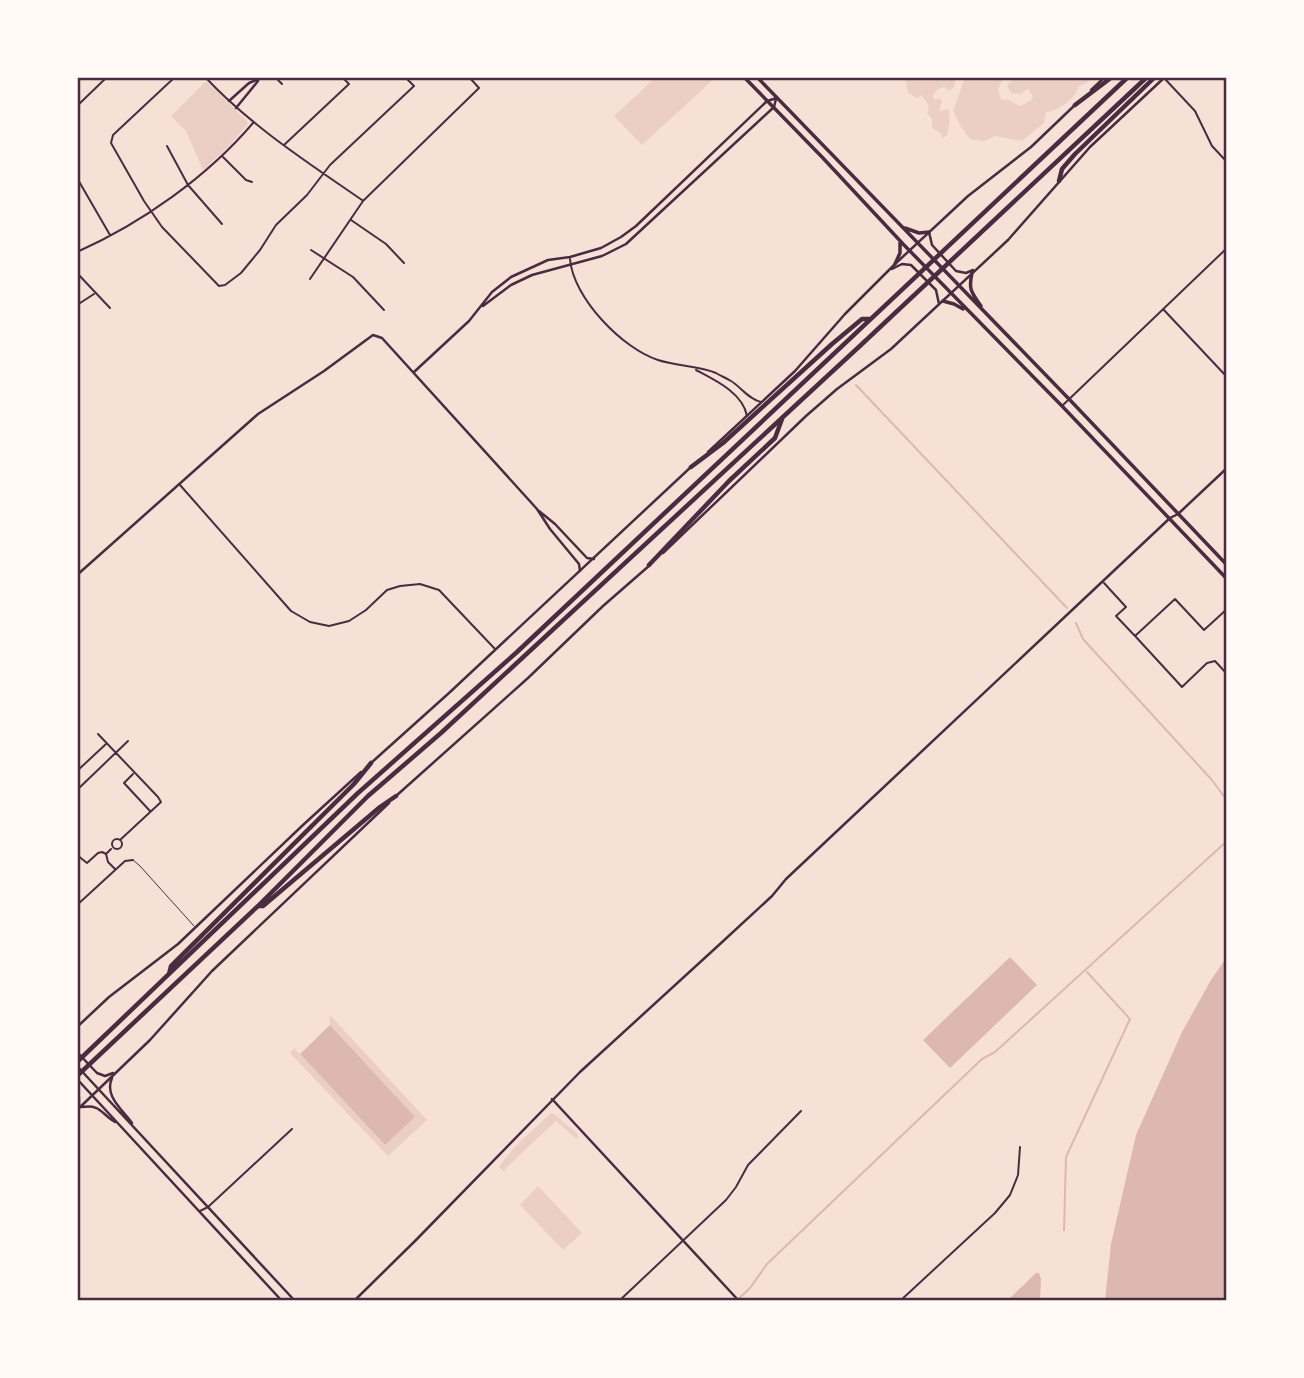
<svg xmlns="http://www.w3.org/2000/svg" width="1304" height="1378" font-family="Karla,sans-serif">
  <style>
    .green { fill: #ebcfc5 }
    .water { fill: #dcb8b0 }
    .lines { fill: none; stroke-linecap: round; stroke-linejoin: round }
    .stream { stroke: #dcb8b0; stroke-width: 2 }
    .service { stroke: #4a2c40; stroke-width: 1 }
    .minor { stroke: #4a2c40; stroke-width: 2 }
    .tertiary { stroke: #4a2c40; stroke-width: 2.5 }
    .secondary { stroke: #4a2c40; stroke-width: 2.5 }
    .primary { stroke: #4a2c40; stroke-width: 3.5 }
    .motorway { stroke: #4a2c40; stroke-width: 4.5 }
    .neatline { fill: none; stroke: #4a2c40; stroke-width: 2.5 }
  </style>
  <rect width="100%" height="100%" fill="#f7e1d7"/>
  <path class="green" d="M656,77H716L642,145L614,116Z
    M905,77H956L954,87L949,91L945,87C938,88 935,90 933,97L936,100L939,98L942,101L939,111L948,109C951,117 949,127 947,135L943,138L940,133L932,128V119L927,113L929,106L922,95L917,98L908,93Z
    M965,77H1004L998,89L1001,99L1009,100L1020,106L1030,101L1033,97L1028,89L1020,94L1011,93L1007,86L1013,79L1021,80L1028,77L1035,79L1040,77H1093L1086,83L1079,86C1075,99 1059,111 1046,112L1044,123L1022,141L996,136L984,141L970,139L961,127L953,111Z
    M206,81L246,120L248,124L229,146L203,170L186,131L171,116Z
    M329,1014L427,1120L388,1156L290,1053L294,1048L385,1145L415,1117L330,1025Z
    M553,1113L578,1134V1138H575L556,1121L506,1168L504,1172L499,1167C512,1147 533,1130 550,1114Z
    M538,1186L582,1233L563,1250L520,1205Z"/>
  <path class="water" d="M1010,957L1037,985L950,1068L923,1040Z
    M1227,957V1301H1105L1111,1244L1136,1135L1182,1032L1211,980Z
    M330,1025L415,1117L385,1145L300,1054Z
    M1036,1273H1039L1041,1279L1040,1301H1007Z"/>
  <g class="lines">
    <path class="stream" d="M856,385L1067,608
      M1076,623L1083,639L1211,779L1227,800
      M1064,1230L1066,1157L1130,1019L1087,972
      M736,1301L750,1288L767,1264L982,1059L995,1052L1227,841"/>
    <path class="service" d="M133,860L140,866L194,926"/>
    <path class="minor" d="M175,77L113,135L111,143L144,201L162,227L219,286L225,285L241,273L260,250L276,225L307,195L330,165L414,86L405,77
      M205,77C251,126 307,162 362,200
      M275,77L282,84
      M1165,79L1195,111L1212,146L1227,162
      M77,106L107,77
      M284,145L349,84L342,77
      M167,146L188,185L222,224
      M223,157L246,180L252,182
      M77,178L110,235
      M351,220L386,244L404,263
      M311,250L353,277L384,310
      M77,252C142,223 207,177 253,123
      M570,259C573,298 623,349 658,360C676,366 700,366 716,373C721,376 726,378 731,381C741,387 748,399 761,402
      M77,273L110,308
      M310,279L363,201L479,88L469,77
      M77,305L94,294
      M1163,309L1227,377
      M696,370C715,380 743,393 747,416
      M1063,405L1227,248
      M180,485L291,611L310,622L329,626L349,621L366,610L387,590L400,586L420,584L439,590L495,649
      M1104,583L1126,607L1116,616L1135,636L1175,599L1204,630L1227,609
      M1136,637L1182,687L1207,663L1215,661L1227,674
      M98,734L158,797L161,802L120,840
      M77,771L106,744
      M133,774L124,783L150,811
      M77,790L128,741
      M112 844a5 5 0 1 1 10 0a5 5 0 1 1-10 0Z
      M111,849L106,854L108,862L115,869
      M77,855L87,863L98,853L102,852L106,854
      M77,905L125,861L133,860
      M200,1211L208,1207L292,1129
      M619,1301L726,1200L736,1187L748,1165L801,1111
      M900,1301L995,1213L1010,1195L1018,1175L1020,1147"/>
    <path class="tertiary" d="M229,101L249,83L264,77
      M236,108L258,81
      M483,306L511,285L532,275L602,256L626,244L774,107L776,99
      M414,372L469,321L492,292L511,277L548,260L570,257L601,248L621,237L636,226L767,101L777,98
      M539,511L555,524L587,558L594,559
      M77,575L258,414L324,371L373,335L382,338L537,509L550,529L579,564L580,571
      M552,1099L739,1301"/>
    <path class="secondary" d="M1091,90L1105,77
      M929,232L932,245L956,271L966,273L973,270
      M892,269L902,264L911,265L936,290L939,304
      M708,452L795,371L845,314L895,264L968,196L1031,147L1076,104
      M663,553L806,416L837,389L891,349L1008,240L1090,147L1165,77
      M371,763L449,693L692,466
      M396,796L528,678L603,606L650,565
      M77,1027L109,997L178,944L303,825L361,772
      M77,1052L97,1073L105,1076L113,1073
      M77,1066L295,1301
      M112,1078C104,1096 122,1109 132,1123
      M77,1079L282,1301
      M77,1093L79,1097V1108
      M82,1107C101,1104 101,1114 115,1122
      M77,1110L150,1040L212,971L389,803
      M354,1301L416,1240L580,1072L720,944L772,896L786,879L1170,518L1178,514L1227,468"/>
    <path class="primary" d="M744,77L822,157L904,245L1062,406L1227,579
      M757,77L1069,399L1227,565
      M905,228L919,233L929,232
      M895,264L900,253V243
      M972,273C968,290 972,293 981,306
      M943,301L954,304L963,309"/>
    <path class="motorway" d="M1075,105L1112,77
      M1059,181L1062,169L1075,154L1155,77
      M691,467L723,443L832,344L862,319H870
      M649,565L729,481L775,438L782,419
      M259,906H263L380,807L396,796
      M169,974L171,966L354,784L371,763
      M77,1062L358,793L517,652L1128,77
      M77,1076L258,906L368,796L441,733L862,344L1147,77"/>
  </g>
  <rect width="1304" height="1378" fill="none" stroke="#fffaf5" stroke-width="158"/>
  <rect x="79" y="79" width="1146" height="1220" class="neatline"/>
</svg>
